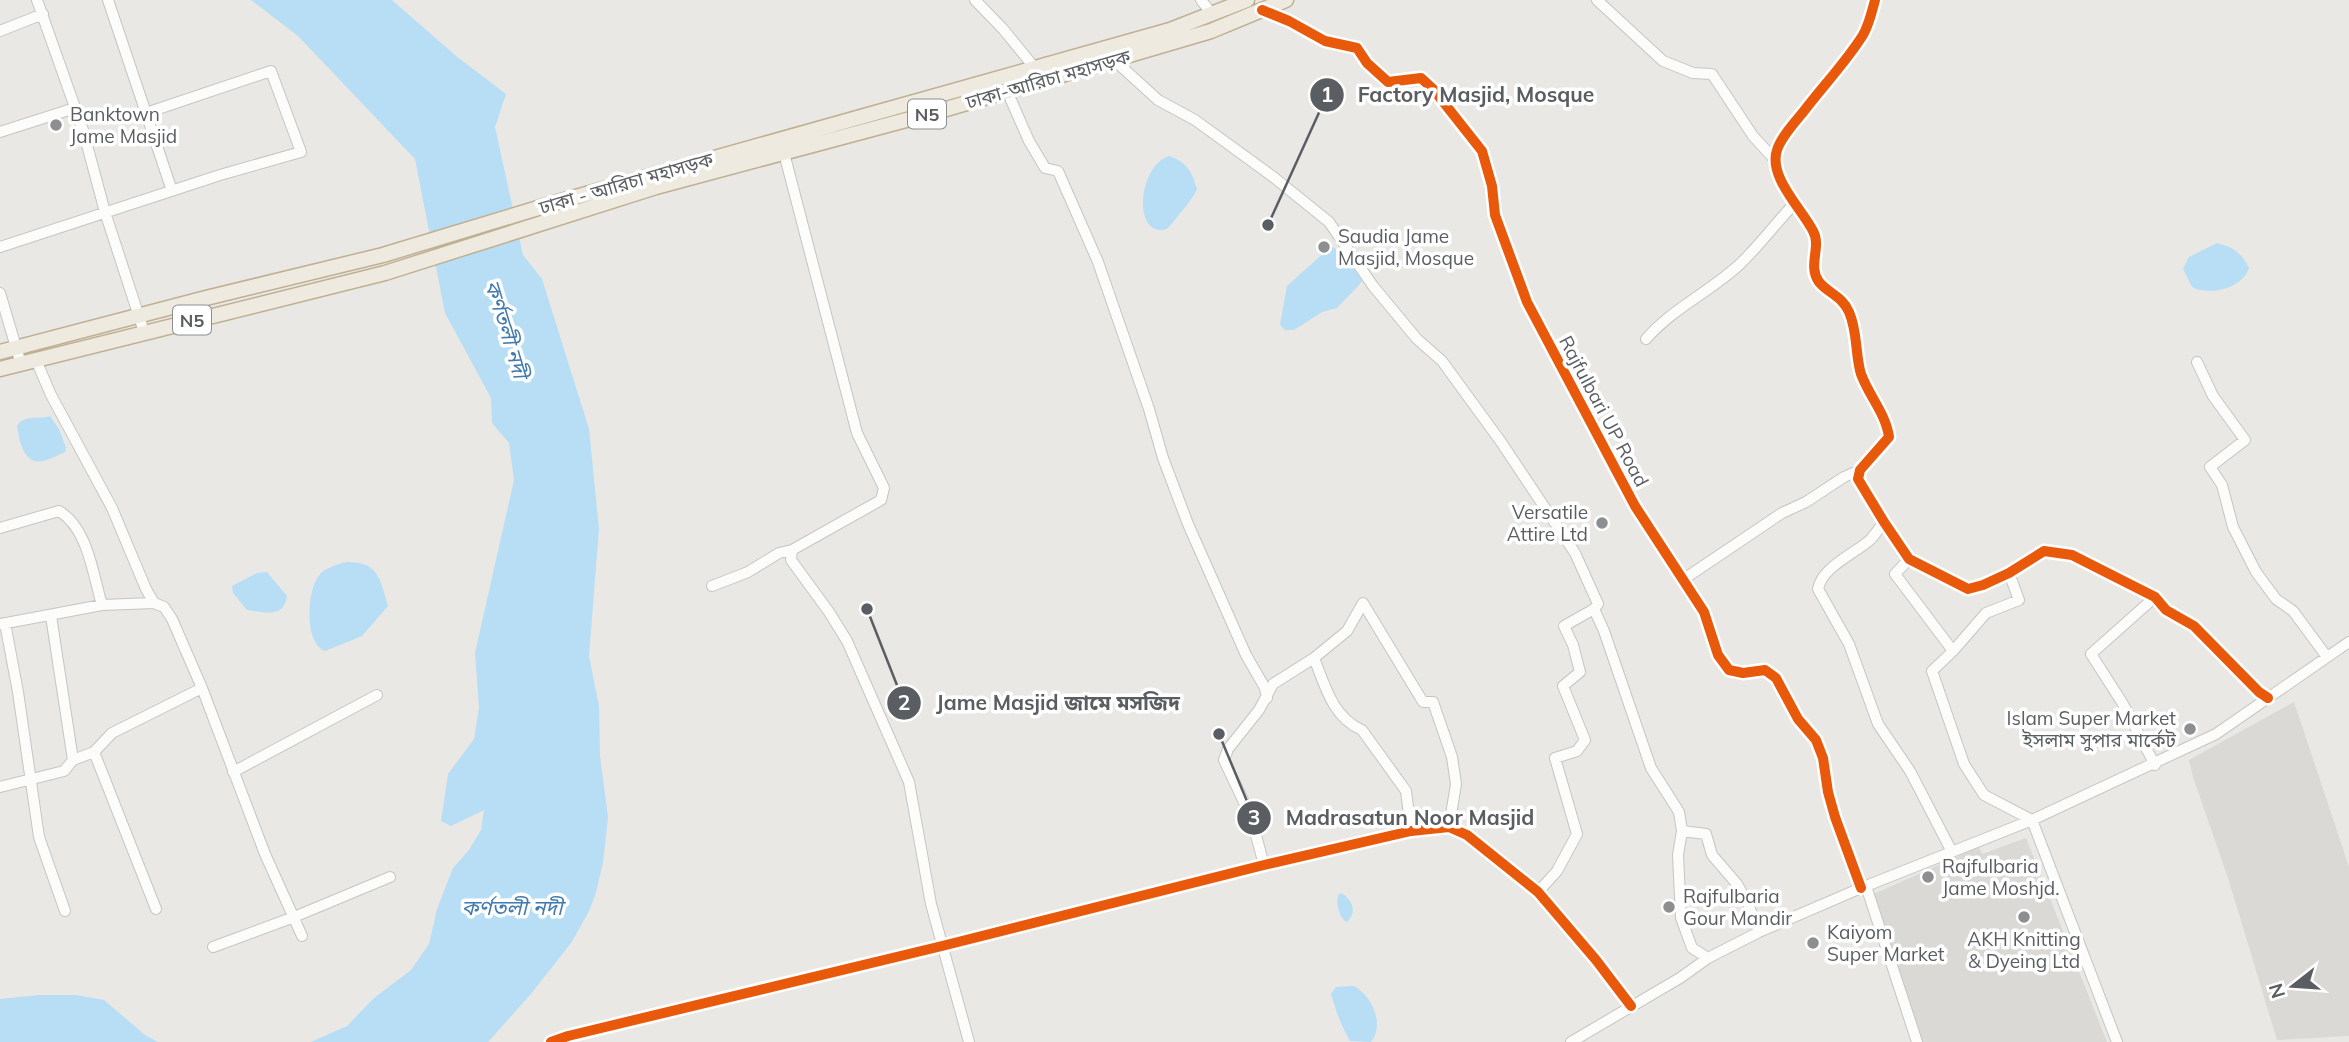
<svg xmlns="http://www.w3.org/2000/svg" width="2349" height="1042" font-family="Mulish,'Noto Sans Bengali',sans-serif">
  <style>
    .industrial { fill: #dbd9d5 }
    .water { fill: #b7def5 }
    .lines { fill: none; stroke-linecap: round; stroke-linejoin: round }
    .minor-casing { stroke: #c5c5c4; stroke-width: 12 }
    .highway-casing { stroke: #c0b093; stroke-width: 17 }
    .minor { stroke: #fcfcfb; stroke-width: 10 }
    .highway { stroke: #eeeae0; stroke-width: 14 }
    .cycleway-casing { stroke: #fff; stroke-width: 15 }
    .cycleway { stroke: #e8590c; stroke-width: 10 }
    .poi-dot { fill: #8c8e90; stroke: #fff; stroke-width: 2.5 }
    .labels { text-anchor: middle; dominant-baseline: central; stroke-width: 7; stroke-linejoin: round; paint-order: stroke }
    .shield { fill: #fff; stroke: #8c8e91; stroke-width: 2 }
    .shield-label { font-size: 18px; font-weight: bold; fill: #5a5e62 }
    .street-label { font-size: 19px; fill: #5a5e62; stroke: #fff }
    .poi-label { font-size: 19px; fill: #5a5e62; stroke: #fff; text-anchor: start }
    .water-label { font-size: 21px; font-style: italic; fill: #407aae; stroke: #fff }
    .leader { fill: none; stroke: #5a5e62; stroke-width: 2.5 }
    .callout-dot { fill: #5a5e62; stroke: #fff; stroke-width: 2.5 }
    .mark-label { font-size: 21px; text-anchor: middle; font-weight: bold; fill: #fff }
    .callout-label { font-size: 21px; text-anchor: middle; font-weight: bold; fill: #5a5e62; stroke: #fff; stroke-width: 7; stroke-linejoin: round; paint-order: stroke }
  </style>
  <rect width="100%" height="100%" fill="#e9e8e4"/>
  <path class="industrial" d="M2294,702L2349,867V1036L2277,1040L2229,881L2193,777L2189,760Z
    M2026,838L2107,1042H1917L1867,897L1979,847L1982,854Z"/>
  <path class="water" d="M251,0H392L456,56L506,94L495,127L523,255L542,279L589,429L599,529L589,656L599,706L600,756L608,817L603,863L595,896L588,913L571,943L530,995L488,1042H311L347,1026L374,998L411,970L429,944L437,909L453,868L469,850L481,830L484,810L451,826L441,821L448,774L474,739L479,708L475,653L514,480L509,443L492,423L491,398L445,313L415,159L298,36Z
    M1169,156C1187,162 1192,172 1197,189C1192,200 1185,207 1178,216C1174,220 1169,230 1162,230C1132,231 1140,165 1169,156Z
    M2217,243C2234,248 2241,252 2249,268C2242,289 2209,296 2192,287L2183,269L2189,257Z
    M1333,247C1345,255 1354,269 1362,281L1359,285L1337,308L1322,312L1294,330H1285L1280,325L1287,286L1327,250Z
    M50,416L59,429L66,448L65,452C58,455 50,460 42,461C24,465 19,440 17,426C24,414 38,420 50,416Z
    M347,562C379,562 380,579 388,606L362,636L325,651C304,643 307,592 318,577C325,567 336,565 347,562Z
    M267,572L287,596C284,619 264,612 247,610L233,593L232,586L257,573Z
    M1341,893C1352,899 1358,912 1347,922C1339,918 1336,904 1338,895Z
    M1354,986C1372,996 1385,1024 1371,1042L1350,1041C1341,1026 1336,1011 1331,994L1336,987Z
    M39,995H76L104,1000L145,1035L158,1042H0V999Z"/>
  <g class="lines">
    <g class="minor-casing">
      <path id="minor" d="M37,0L83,130L105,212L144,332
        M975,0L1003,29L1034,67
        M1201,0L1212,14
        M1597,0L1663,61L1693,73L1712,74L1753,136L1775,160
        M1875,0C1872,11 1869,25 1863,35C1846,62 1823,86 1804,111C1795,122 1781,137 1777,150C1768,177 1802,209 1813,231C1822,247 1807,265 1819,282C1828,293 1843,297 1849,312C1858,332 1855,355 1861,374C1869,396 1886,414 1889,437L1860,470L1858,479L1884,522L1909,559L1968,589L1983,585L2009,573L2044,551L2072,555L2155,597L2166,610L2194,626L2259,692L2268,698
        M1262,10L1289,21L1325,41L1357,48L1367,63L1388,82L1421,78L1433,89L1482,151L1492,186L1495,215L1527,302L1635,506L1704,612L1718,655L1729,670L1743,673L1765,670L1776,678L1798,719L1816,740L1823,758L1828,792L1835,817L1861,888
        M0,31L43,14
        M1113,59L1158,100L1195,120L1272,176L1329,222L1373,286L1417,339L1442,361L1501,442L1575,553L1598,604L1594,609L1564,626L1573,645L1580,672L1563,686L1585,740L1577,751L1555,758L1577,834L1557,871L1538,892
        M1007,91L1029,141L1045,168L1058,171L1098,262L1149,409L1163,458L1188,524L1246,655L1265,688L1267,698
        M146,113L172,191
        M0,132L75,108
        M784,153L857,433L884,488L881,500L792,550L791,560L829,612L847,641L909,782L931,904L969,1042
        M0,247L220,175L301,152L271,71L146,113L108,0
        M0,293L21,364
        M1646,339C1673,308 1710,292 1740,264C1759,246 1776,223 1795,203
        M36,360L51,395L112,508L146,589L154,603L164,607L172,619L202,688L265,854L302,936
        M2197,362L2213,396L2245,440L2210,467L2222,485L2233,527L2256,572L2276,599L2293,611L2327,657
        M1884,522C1879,528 1875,535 1870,540C1854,554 1822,567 1818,589L1849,644L1878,724L1910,771L1952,852
        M0,528L59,511C88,528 93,575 102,605
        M1909,559L1895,574L1953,651L1986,613L2019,600L2009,573
        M1684,579L1782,513L1806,502L1844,477L1860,470
        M712,586L748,572L779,553L792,550
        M1363,603L1423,702H1433L1452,757L1456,784L1449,827
        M1594,609L1604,631L1651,768L1679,812L1682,831L1678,855L1681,918L1692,948L1708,958
        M51,616L73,760L94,752L156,909
        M5,623L18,692L39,837L65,911
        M1,624L102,605L154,603
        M1953,651L1932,671L1964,764L1984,795L2032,820L2117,1042
        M1314,658C1325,686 1333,718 1362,730L1406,791L1411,831
        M94,752L112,733L202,688
        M2155,765L2123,704L2091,654L2155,597
        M233,772L377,695
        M0,787L64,771L73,760
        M1682,831L1706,834L1712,855L1737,884L1748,904L1759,932
        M1264,865L1251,817L1224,760L1228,749L1259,710L1273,684L1314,658L1347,631L1363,603
        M1866,886L1917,1042
        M213,947L294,917L390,877
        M551,1042L568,1036L942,946L1264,865L1411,831L1449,827L1467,835L1538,892L1596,960L1631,1006
        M1571,1042L1680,978L1708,958L1759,932L1861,888L2032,820L2216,734L2349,642"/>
    </g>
    <g class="highway-casing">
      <path id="highway" d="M0,352L206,298L383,255L558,202L1170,30L1247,0
        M0,369L385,273L656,187L936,112L1211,31L1286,0"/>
    </g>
    <use href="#minor" class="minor"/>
    <use href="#highway" class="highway"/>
    <g class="cycleway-casing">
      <path id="cycleway" d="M1875,0C1872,11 1869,25 1863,35C1846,62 1823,86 1804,111C1795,122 1781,137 1777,150C1768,177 1802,209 1813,231C1822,247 1807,265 1819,282C1828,293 1843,297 1849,312C1858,332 1855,355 1861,374C1869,396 1886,414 1889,437L1860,470L1858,479L1884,522L1909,559L1968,589L1983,585L2009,573L2044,551L2072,555L2155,597L2166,610L2194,626L2259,692L2268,698
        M1262,10L1289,21L1325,41L1357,48L1367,63L1388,82L1421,78L1433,89L1482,151L1492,186L1495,215L1527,302L1635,506L1704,612L1718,655L1729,670L1743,673L1765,670L1776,678L1798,719L1816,740L1823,758L1828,792L1835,817L1861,888
        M551,1042L568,1036L942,946L1264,865L1411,831L1449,827L1467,835L1538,892L1596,960L1631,1006"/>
    </g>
    <use href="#cycleway" class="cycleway"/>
  </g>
  <g class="poi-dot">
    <circle cx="56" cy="125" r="7"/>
    <circle cx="1324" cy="247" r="7"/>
    <circle cx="1602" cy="523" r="7"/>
    <circle cx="2190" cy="729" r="7"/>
    <circle cx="1928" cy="877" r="7"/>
    <circle cx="1669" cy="907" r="7"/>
    <circle cx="2024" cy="917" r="7"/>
    <circle cx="1813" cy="943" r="7"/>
  </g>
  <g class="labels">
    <g class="shield">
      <rect x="908" y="99.5" width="38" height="29" rx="5"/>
      <rect x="173" y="305.5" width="38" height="29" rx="5"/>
    </g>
    <g class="shield-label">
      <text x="927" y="114">N5</text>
      <text x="192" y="320">N5</text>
    </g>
    <g class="street-label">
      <text transform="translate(1048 79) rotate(-16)">ঢাকা-আরিচা মহাসড়ক</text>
      <text transform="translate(626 183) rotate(-16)">ঢাকা - আরিচা মহাসড়ক</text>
      <text transform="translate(1604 411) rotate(62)">Rajfulbari UP Road</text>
    </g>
    <g class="poi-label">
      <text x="70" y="114">Banktown<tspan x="70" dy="22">Jame Masjid</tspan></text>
      <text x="1338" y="236">Saudia Jame<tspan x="1338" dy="22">Masjid, Mosque</tspan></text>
      <text x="1588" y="512" text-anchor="end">Versatile<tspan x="1588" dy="22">Attire Ltd</tspan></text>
      <text x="2176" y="718" text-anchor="end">Islam Super Market<tspan x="2176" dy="22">ইসলাম সুপার মার্কেট</tspan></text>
      <text x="1942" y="866">Rajfulbaria<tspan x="1942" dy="22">Jame Moshjd.</tspan></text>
      <text x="1683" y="896">Rajfulbaria<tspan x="1683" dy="22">Gour Mandir</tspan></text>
      <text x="1827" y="932">Kaiyom<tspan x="1827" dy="22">Super Market</tspan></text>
      <text x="2024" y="939" text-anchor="middle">AKH Knitting<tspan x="2024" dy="22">&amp; Dyeing Ltd</tspan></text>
    </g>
    <g class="water-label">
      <text transform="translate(507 329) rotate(73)">কর্ণতলী নদী</text>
      <text x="512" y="907">কর্ণতলী নদী</text>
    </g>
  </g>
  <path class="leader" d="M1268 225L1327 95M867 609L904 703M1219 734L1254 818"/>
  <g class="callout-dot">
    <circle cx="1268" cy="225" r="7"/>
    <circle cx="867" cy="609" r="7"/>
    <circle cx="1219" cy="734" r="7"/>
    <circle cx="1327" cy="95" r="18"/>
    <circle cx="904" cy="703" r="18"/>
    <circle cx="1254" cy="818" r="18"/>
  </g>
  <g class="mark-label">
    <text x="1327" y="102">1</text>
    <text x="904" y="710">2</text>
    <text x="1254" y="825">3</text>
  </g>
  <g class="callout-label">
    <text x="1476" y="102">Factory Masjid, Mosque</text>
    <text x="1058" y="710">Jame Masjid জামে মসজিদ</text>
    <text x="1410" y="825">Madrasatun Noor Masjid</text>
  </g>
  <g transform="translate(2293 986) rotate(253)" stroke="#ffffff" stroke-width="5" paint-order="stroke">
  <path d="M0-5L12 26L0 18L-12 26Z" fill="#5a5e62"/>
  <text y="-10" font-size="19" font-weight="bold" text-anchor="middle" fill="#5a5e62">N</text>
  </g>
</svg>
